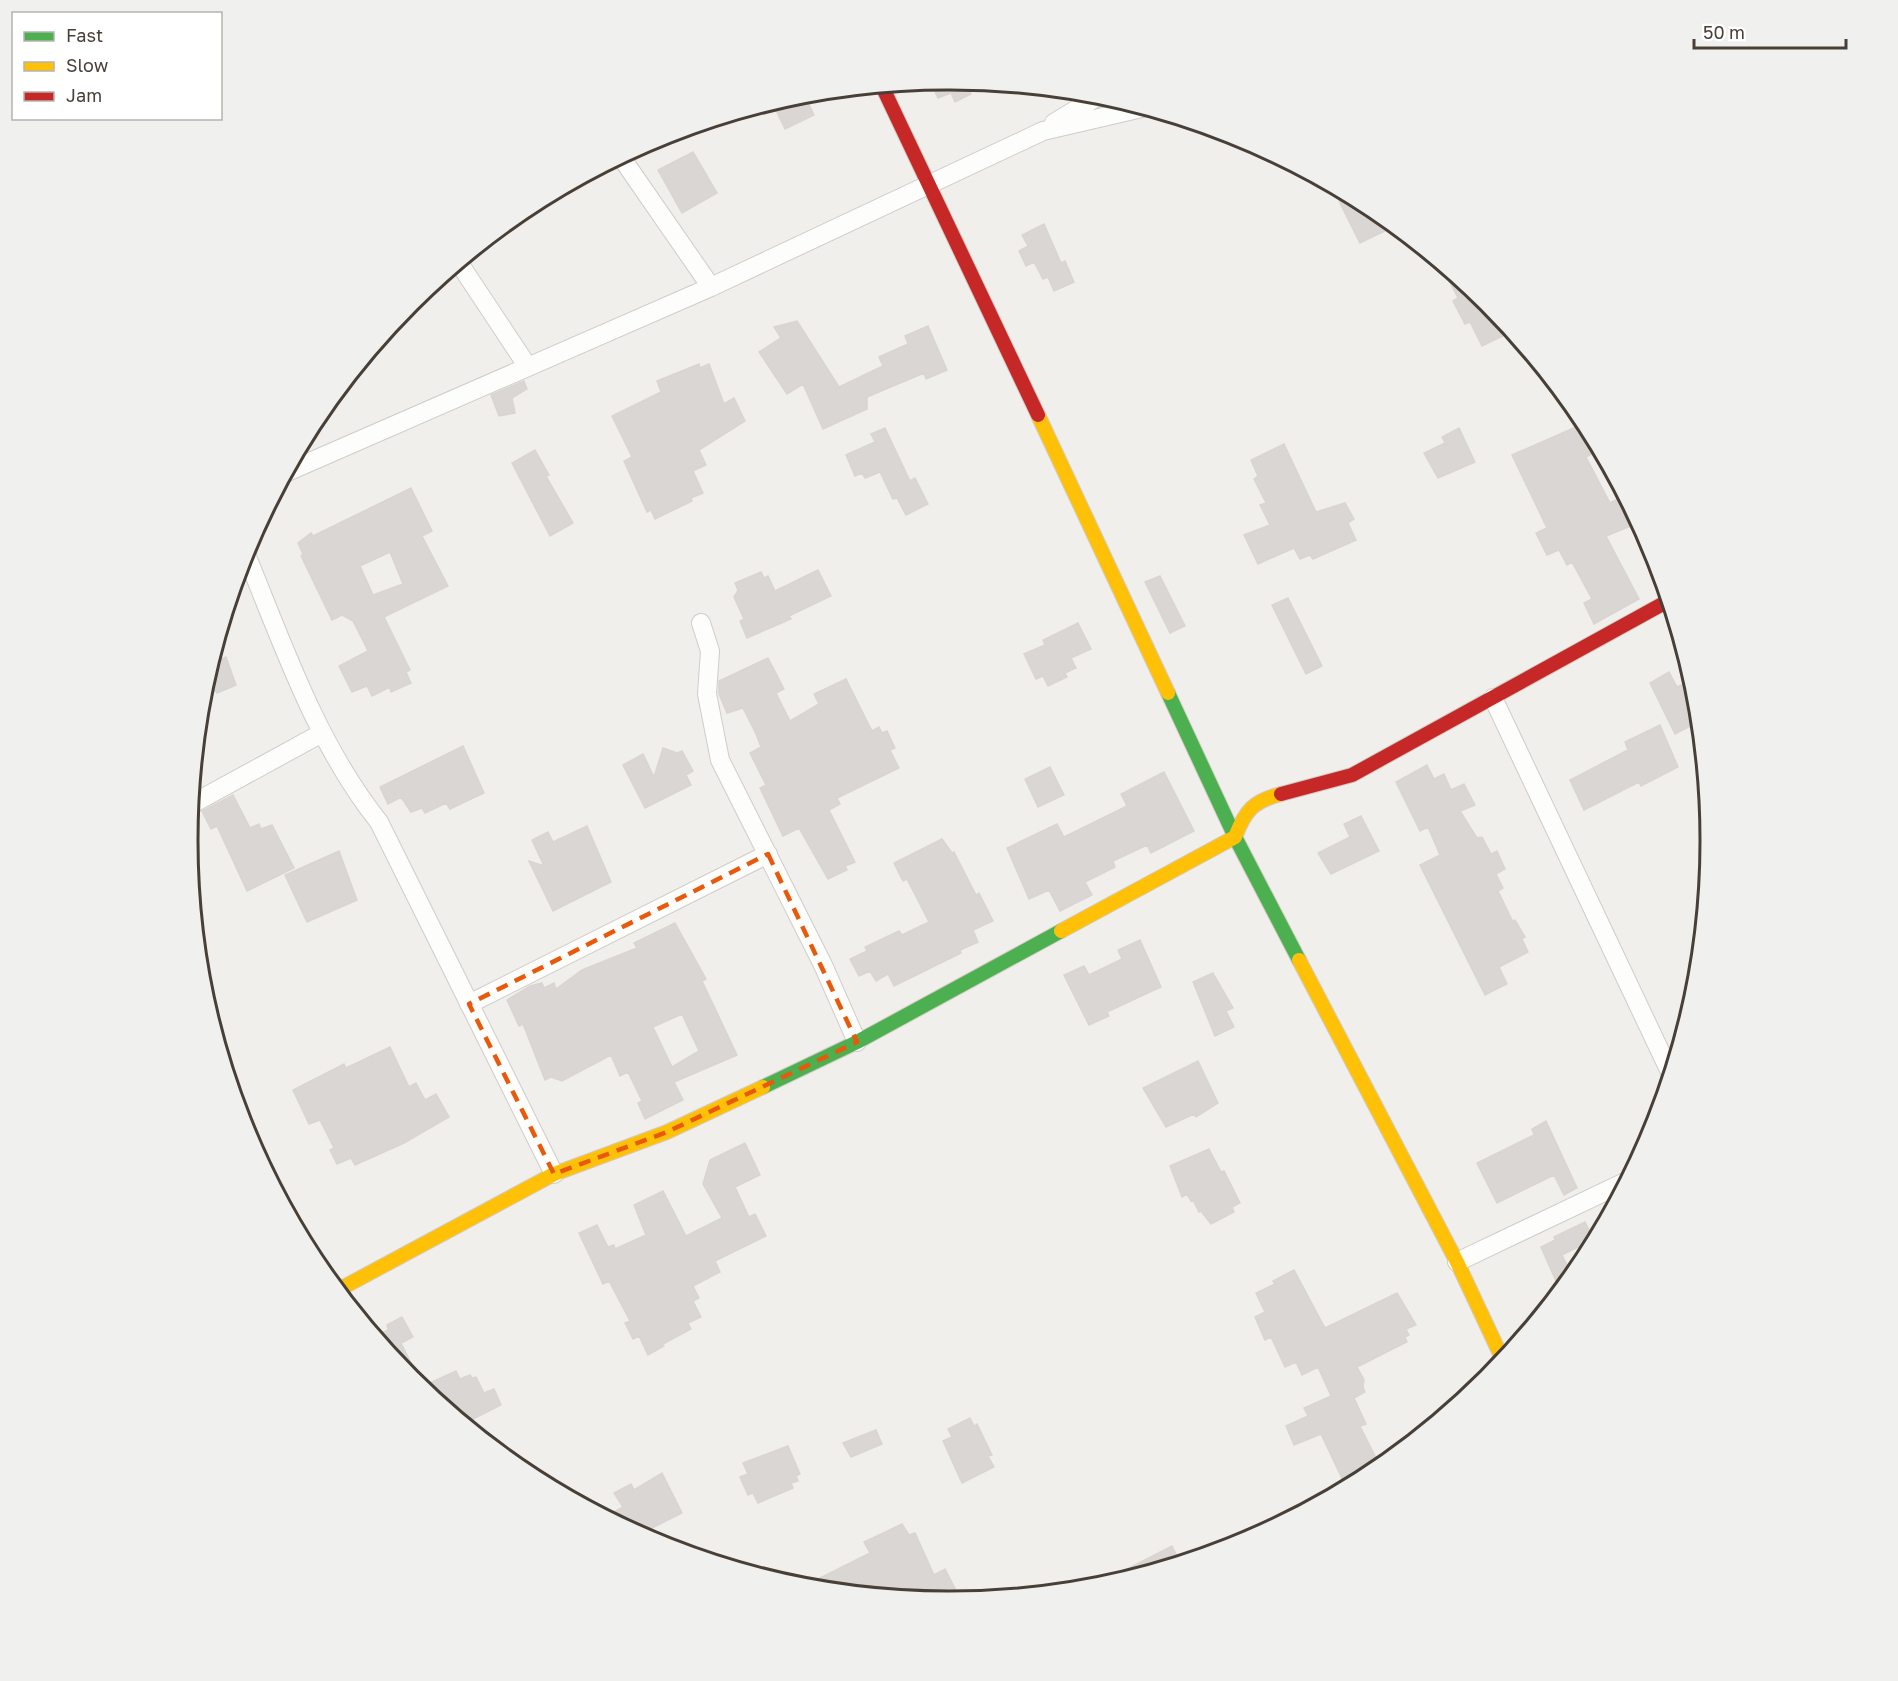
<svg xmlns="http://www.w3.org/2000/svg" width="1898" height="1681" font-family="'Golos Text',sans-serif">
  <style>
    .building { fill: #d9d6d3; stroke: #dad5d1; stroke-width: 1.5; fill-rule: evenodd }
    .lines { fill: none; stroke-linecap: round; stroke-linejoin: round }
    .street-casing { stroke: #cfccc9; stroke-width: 20 }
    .fast-casing { stroke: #d2ccc4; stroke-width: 16 }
    .slow-casing { stroke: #d2ccc4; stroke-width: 16 }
    .jam-casing { stroke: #d2ccc4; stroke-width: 16 }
    .street { stroke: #fdfdfc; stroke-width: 18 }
    .fast { stroke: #4caf50; stroke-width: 14 }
    .slow { stroke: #ffc107; stroke-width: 14 }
    .jam { stroke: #c62828; stroke-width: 14 }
    .marked { fill: none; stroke: #e8590c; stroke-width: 4.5; stroke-dasharray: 12 8; stroke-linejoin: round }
    .rim { fill: none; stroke: #483f37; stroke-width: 3 }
  </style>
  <rect width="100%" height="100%" fill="#f1efec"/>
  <path class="building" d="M941,80L974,82L967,85L971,94L955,102L951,93L938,98L930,81Z
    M804,94L814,115L785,129L774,106Z
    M693,152L717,193L682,213L658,170Z
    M1350,196L1379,214L1387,230L1360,243L1339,201Z
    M1044,224L1061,263L1065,261L1074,282L1054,291L1048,277L1043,279L1034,262L1026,266L1019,251L1028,246L1022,235Z
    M1441,265L1487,303L1511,332L1482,346L1470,322L1465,324L1453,301L1458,298Z
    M797,321L839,387L883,366L879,357L908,344L905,336L928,326L947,370L926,379L924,373L867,397V409L823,429L803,384L787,394L759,352L781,338L774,327Z
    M699,364L700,368L709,364L724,404L734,398L745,421L699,450L706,465L693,471L703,493L691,498L692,501L655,519L651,510L647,512L624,461L632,457L612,416L661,392L657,381Z
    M524,381L527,389L512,398L515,413L499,416L491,395Z
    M1585,423L1599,450L1586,457L1610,503L1624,496L1638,523L1606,536L1639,599L1594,624L1584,603L1592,599L1572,562L1567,565L1559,550L1547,555L1536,533L1547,528L1512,455Z
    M885,428L910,481L915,478L928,504L906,515L897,498L893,499L880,472L865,478L862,473L855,476L846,455L875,442L871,434Z
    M1459,428L1475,462L1438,478L1424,453L1445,443L1442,437Z
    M1284,444L1316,512L1345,503L1354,519L1348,523L1356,540L1313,559L1310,555L1300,559L1294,548L1258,564L1244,535L1270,525L1260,505L1266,503L1254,479L1258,476L1251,460Z
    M535,450L549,475L546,476L573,523L550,536L512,463Z
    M411,488L432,531L422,536L448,586L384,617L410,670L406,672L411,683L391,692L390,687L372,696L367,686L352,692L339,666L368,651L353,621L342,615L332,620L301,556L303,554L298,543L311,533L313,536ZM390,552L403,584L373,595L360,566Z
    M818,570L831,596L789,616L791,619L747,638L740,621L744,619L734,597L738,590L735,583L761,572L764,578L768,576L775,591Z
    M1160,576L1185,626L1170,633L1145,582Z
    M1288,598L1322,666L1306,674L1272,605Z
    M1078,623L1091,649L1071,658L1076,668L1065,673L1067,677L1048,686L1043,676L1036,679L1024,654L1045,645L1043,640Z
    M226,657L236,685L217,693L215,690L202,697L211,664Z
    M768,658L784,689L776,693L790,721L819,704L814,694L846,679L872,731L879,727L882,733L887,731L895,748L890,750L899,768L837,798L840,804L829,810L855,862L845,866L847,870L828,879L799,828L783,836L760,788L766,785L750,753L761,747L756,734L743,708L727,713L719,694V681Z
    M1669,672L1677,687L1688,682L1696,696L1698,722L1675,734L1650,683Z
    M1660,725L1678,767L1641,786L1639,782L1584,810L1570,780L1628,750L1625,742Z
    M463,746L484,793L450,809L446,803L425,813L422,808L411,812L401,797L388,804L380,787Z
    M663,748L677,753L682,751L693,771L686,775L691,785L645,808L623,765L643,754L654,777Z
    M1427,765L1434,779L1444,774L1451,790L1464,784L1475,805L1460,811L1477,838L1482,837L1491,854L1497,851L1505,869L1496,874L1503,888L1498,891L1513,922L1515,920L1525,937L1522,939L1528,952L1499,967L1507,984L1485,995L1420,865L1440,855L1428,827L1420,831L1396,782Z
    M1050,767L1064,795L1038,807L1025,779Z
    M1164,772L1194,831L1151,853L1147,845L1113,861L1115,867L1085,882L1092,895L1060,911L1049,890L1029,899L1007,848L1057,824L1064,837L1127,806L1121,794Z
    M233,795L250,828L259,824L261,829L272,825L294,868L247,891L217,826L211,829L202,811Z
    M1361,816L1379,851L1331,874L1318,853L1350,837L1344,824Z
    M587,826L611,882L553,911L529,861L544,866L532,840L548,832L553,842Z
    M942,839L952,853L954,852L976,895L979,893L993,921L973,930L978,942L960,950L961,953L894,986L888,974L876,981L870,971L859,976L850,959L867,951L865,947L899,931L902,935L929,922L907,879L903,881L894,863Z
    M339,851L357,900L307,922L285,875Z
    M675,923L706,979L702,981L737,1055L674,1082L683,1100L645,1119L638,1103L642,1101L628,1072L620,1076L611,1055L562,1081L551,1077L545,1080L523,1024L519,1026L507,1000L530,986L542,983L544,988L554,983L556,989L582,970L637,948L634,943ZM682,1014L699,1051L672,1067L653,1027Z
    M1140,940L1161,987L1107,1012L1109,1016L1089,1025L1064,975L1084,966L1089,975L1122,959L1118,950Z
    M1213,973L1233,1008L1226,1011L1234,1027L1215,1036L1193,982Z
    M390,1047L409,1087L416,1083L425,1100L436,1094L449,1117L404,1143L355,1165L351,1158L337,1164L330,1150L334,1148L320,1120L309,1124L293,1090L344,1064L346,1068Z
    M1198,1061L1218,1103L1196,1117L1194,1114L1166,1127L1143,1088Z
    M1546,1121L1577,1188L1564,1195L1554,1175L1497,1203L1477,1163L1534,1135L1532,1129Z
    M745,1143L760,1175L735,1187L749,1217L755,1214L766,1236L715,1261L720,1272L693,1286L699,1298L693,1301L701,1317L688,1323L691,1329L663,1344L664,1346L648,1355L639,1336L633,1339L625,1323L630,1321L609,1281L603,1284L579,1233L597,1225L608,1247L614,1245L615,1249L646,1235L634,1205L663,1191L686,1236L722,1218L703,1184L710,1160Z
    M1209,1149L1221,1172L1224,1171L1240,1203L1232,1207L1234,1212L1211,1224L1201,1211L1199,1212L1193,1200L1191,1201L1187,1194L1182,1197L1170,1166Z
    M1585,1222L1594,1239L1562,1255L1572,1275L1560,1290L1541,1247L1555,1240L1554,1237Z
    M1294,1270L1325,1328L1397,1293L1416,1325L1406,1329L1409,1335L1405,1337L1407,1342L1357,1367L1364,1380L1363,1387L1365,1392L1354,1398L1366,1424L1360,1426L1380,1466L1346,1487L1321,1434L1294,1445L1286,1426L1308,1416L1304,1408L1331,1396L1318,1367L1302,1375L1296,1362L1285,1367L1271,1337L1265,1340L1255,1317L1265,1312L1256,1293L1275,1284L1273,1281Z
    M402,1317L413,1337L401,1343L418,1377L413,1380L376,1336L388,1330L387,1325Z
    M456,1371L460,1379L470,1375L472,1378L476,1377L484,1393L494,1389L501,1405L465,1423L421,1387Z
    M970,1418L974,1426L977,1424L992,1455L988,1456L994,1467L962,1483L943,1441L952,1437L948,1429Z
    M876,1430L882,1444L851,1457L843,1443Z
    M788,1446L800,1474L796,1476L798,1481L791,1483L793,1488L758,1503L753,1493L748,1495L740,1477L748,1474L743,1463Z
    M662,1473L682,1513L640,1534L621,1524L614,1512L623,1507L614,1493L631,1484L634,1490Z
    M902,1524L909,1535L915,1533L934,1575L945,1569L961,1600L949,1601L802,1587L870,1553L864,1542Z
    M1172,1546L1180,1562L1122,1580L1119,1573Z"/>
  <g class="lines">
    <g class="street-casing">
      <path id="street" d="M1054,123L1100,95
        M621,157L711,287
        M459,263L528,367
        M287,472L711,287L1043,131L1142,108
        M245,552C283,644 316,743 379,822L554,1174
        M701,623L710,651L707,694L720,760L823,965L857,1042
        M1493,698L1670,1072
        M192,804L322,733
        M469,1004L768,854
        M1457,1262L1625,1182"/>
    </g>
    <g class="fast-casing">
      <path id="fast" d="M1168,693L1235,837L1299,960
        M763,1087L857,1042L1061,931"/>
    </g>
    <g class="slow-casing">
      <path id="slow" d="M1038,415L1168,693
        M1061,931L1235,837C1245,811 1253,801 1281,794
        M1299,960L1457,1262L1503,1360
        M338,1290L554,1174L667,1132L763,1087"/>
    </g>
    <g class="jam-casing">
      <path id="jam" d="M882,86L1038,415
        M1281,794L1352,775L1668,601"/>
    </g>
    <use href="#street" class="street"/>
    <use href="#fast" class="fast"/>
    <use href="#slow" class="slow"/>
    <use href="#jam" class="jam"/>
  </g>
  <path class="marked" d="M768,854L857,1042L667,1132L554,1174L469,1004Z"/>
  <path d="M0 0H1898V1681H0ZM948 90H950A750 750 0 0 1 1700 840V841A750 750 0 0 1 950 1591H948A750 750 0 0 1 198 841V840A750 750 0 0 1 948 90Z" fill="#f0f0ef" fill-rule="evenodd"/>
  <path class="rim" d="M948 90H950A750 750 0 0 1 1700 840V841A750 750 0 0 1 950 1591H948A750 750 0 0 1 198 841V840A750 750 0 0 1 948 90Z"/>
  <rect x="12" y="12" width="210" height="108" fill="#ffffff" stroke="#b6b2af" stroke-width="1.5"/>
  <rect x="24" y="32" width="30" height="9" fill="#4caf50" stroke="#b6b2af" stroke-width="1.5"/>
  <text x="66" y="42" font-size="18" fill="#483f37">Fast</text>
  <rect x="24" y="62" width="30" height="9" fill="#ffc107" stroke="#b6b2af" stroke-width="1.5"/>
  <text x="66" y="72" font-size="18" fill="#483f37">Slow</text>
  <rect x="24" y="92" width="30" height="9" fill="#c62828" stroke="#b6b2af" stroke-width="1.5"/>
  <text x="66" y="102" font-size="18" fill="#483f37">Jam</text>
  <path d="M1694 39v9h152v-9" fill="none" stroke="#483f37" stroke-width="3"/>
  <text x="1703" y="39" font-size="18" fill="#483f37" stroke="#ffffff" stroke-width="4.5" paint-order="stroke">50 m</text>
</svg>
